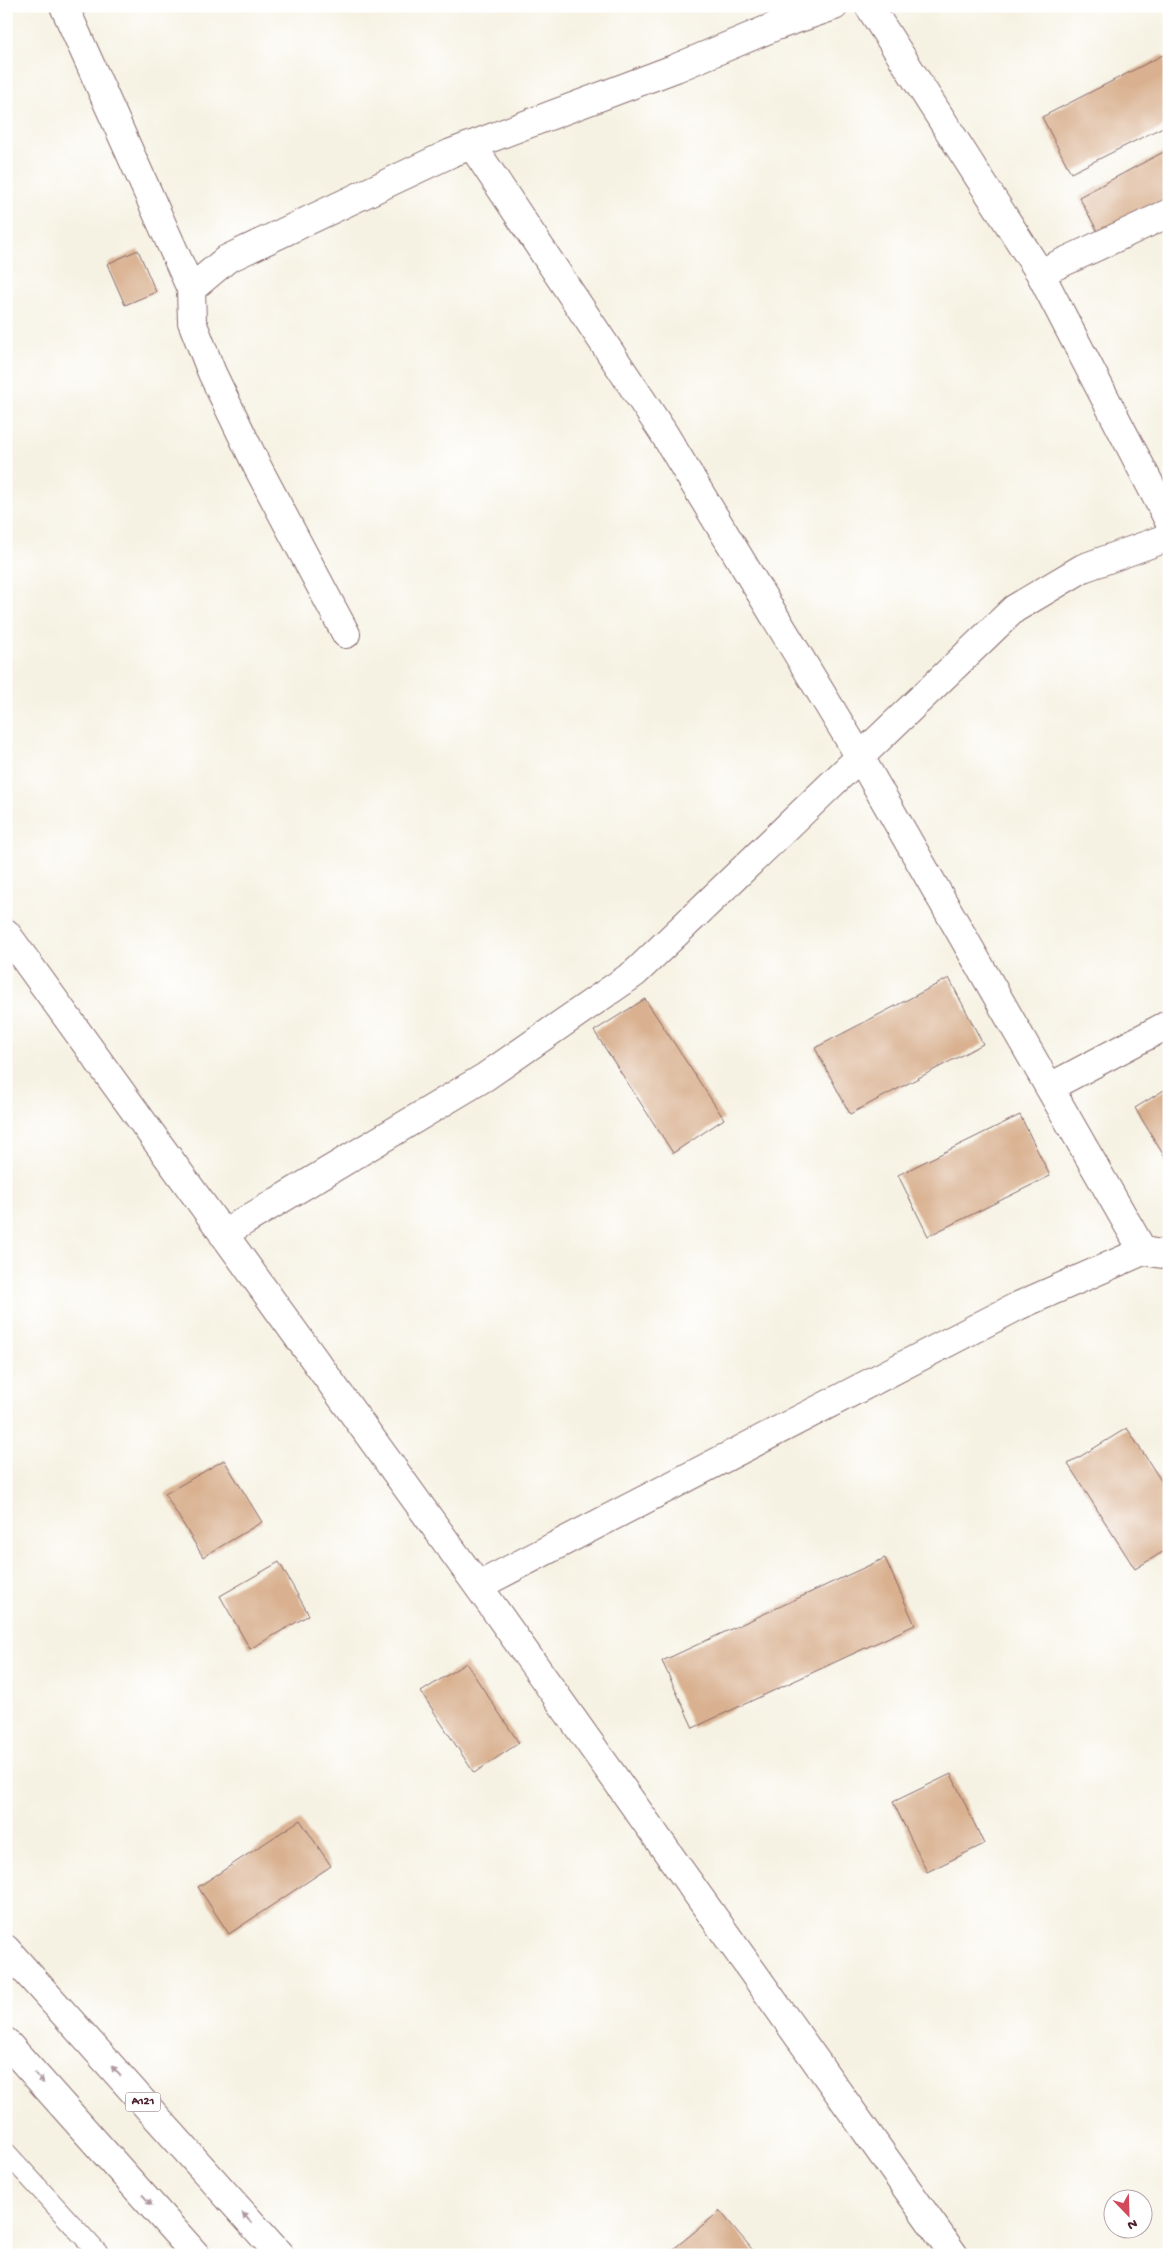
<svg xmlns="http://www.w3.org/2000/svg" width="1175" height="2261" font-family="'Gochi Hand',sans-serif">
  <style>
    .building { fill: #d9b190 }
    .lines { fill: none; stroke-linecap: round; stroke-linejoin: round }
    .service-casing { stroke: #86696b; stroke-width: 21 }
    .minor-casing { stroke: #86696b; stroke-width: 30 }
    .trunk-casing { stroke: #86696b; stroke-width: 30 }
    .service { stroke: #fff; stroke-width: 19 }
    .minor { stroke: #fff; stroke-width: 28 }
    .trunk { stroke: #fff; stroke-width: 28 }
    .oneway { fill: #ae9aa0 }
    .labels { text-anchor: middle; dominant-baseline: central; stroke-width: 4; stroke-linejoin: round; paint-order: stroke }
    .shield { fill: #fff; stroke: #80626b; stroke-width: 1 }
    .shield-label { font-size: 12px; font-weight: bold; fill: #4a1f2b }
  </style>
  <rect width="100%" height="100%" fill="#fff"/>
  <filter id="ink" filterUnits="userSpaceOnUse"><feTurbulence type="fractalNoise" baseFrequency=".02" numOctaves="2"/><feDisplacementMap in="SourceGraphic" scale="10" xChannelSelector="R" yChannelSelector="G"/><feConvolveMatrix kernelMatrix="1 2 1 2 8 2 1 2 1" color-interpolation-filters="sRGB"/></filter>
  <filter id="wash" filterUnits="userSpaceOnUse"><feTurbulence type="fractalNoise" baseFrequency=".0096" numOctaves="4" result="noise"/><feDisplacementMap in="SourceGraphic" scale="20" xChannelSelector="R" yChannelSelector="G"/><feGaussianBlur stdDeviation="1.12" result="paint"/><feColorMatrix in="noise" values="0 0 0 0 0 0 0 0 0 0 0 0 0 0 0 0 0 1.4 0 .05"/><feComposite in="paint" operator="in"/></filter>
  <g filter="url(#wash)">
    <rect width="100%" height="100%" fill="#f6f2e3"/>
    <g id="blocks">
      <path class="building" d="M1163,55L1169,66V124L1071,173L1042,117Z
        M1169,149V197L1099,234L1079,197Z
        M138,250L156,292L125,305L107,264Z
        M949,978L983,1044L850,1114L815,1048Z
        M645,999L724,1119L673,1153L594,1031Z
        M1169,1087V1164L1135,1108Z
        M1020,1115L1050,1176L928,1236L898,1175Z
        M1127,1428L1169,1493V1548L1135,1569L1068,1464Z
        M224,1460L262,1522L203,1557L165,1494Z
        M885,1558L915,1625L693,1728L662,1661Z
        M279,1562L309,1615L250,1649L220,1596Z
        M466,1663L519,1743L474,1773L421,1692Z
        M951,1774L984,1844L927,1872L893,1802Z
        M300,1820L331,1866L229,1934L198,1887Z
        M720,2211L757,2255H666Z"/>
    </g>
  </g>
  <g filter="url(#ink)">
    <use href="#blocks" fill-opacity="0" stroke="#86696b" stroke-width="1"/>
    <g class="lines">
      <g class="service-casing">
        <path id="service" d="M6,2152L100,2255"/>
      </g>
      <g class="minor-casing">
        <path id="minor" d="M64,6L191,289
          M869,6L1040,273L1169,521
          M472,145L663,432L860,757L1143,1251
          M1040,273L1169,213
          M346,634L258,468L212,373L192,322L191,289L227,259L451,153L676,68L776,26L834,6
          M6,933L478,1586L954,2255
          M1050,1087L1169,1024
          M223,1234L485,1077L635,973L1014,609L1083,568L1169,537
          M478,1586L1018,1306L1143,1251L1169,1255"/>
      </g>
      <g class="trunk-casing">
        <path id="trunk" d="M6,1949L280,2255
          M6,2042L196,2255"/>
      </g>
      <use href="#service" class="service"/>
      <use href="#minor" class="minor"/>
      <use href="#trunk" class="trunk"/>
    </g>
    <defs><path id="oneway-solid" d="M-6-.8H1V-3.2L6.5 0L1 3.2V.8H-6Z" transform="scale(1.25)"/></defs>
    <g class="oneway">
      <use href="#oneway-solid" transform="translate(116 2071) rotate(-132)"/>
      <use href="#oneway-solid" transform="translate(39 2078) rotate(48)"/>
      <use href="#oneway-solid" transform="translate(147 2200) rotate(48)"/>
      <use href="#oneway-solid" transform="translate(247 2218) rotate(-132)"/>
    </g>
  </g>
  <g class="labels">
    <rect class="shield" x="125.5" y="2092.5" width="35" height="19" rx="4"/>
    <g class="shield-label">
      <text x="143" y="2102">A121</text>
    </g>
  </g>
  <rect width="1175" height="2261" fill="none" stroke="#fff" stroke-width="25"/>
  <g transform="translate(1128 2214) rotate(157)"><circle r="24" fill="#ffffff" stroke="#b7a5aa"/>
  <path d="M0-4L9 19L0 12L-9 19Z" fill="#d1495b"/>
  <text y="-8" font-size="14" font-weight="bold" text-anchor="middle" fill="#4a1f2b">N</text>
  </g>
</svg>
